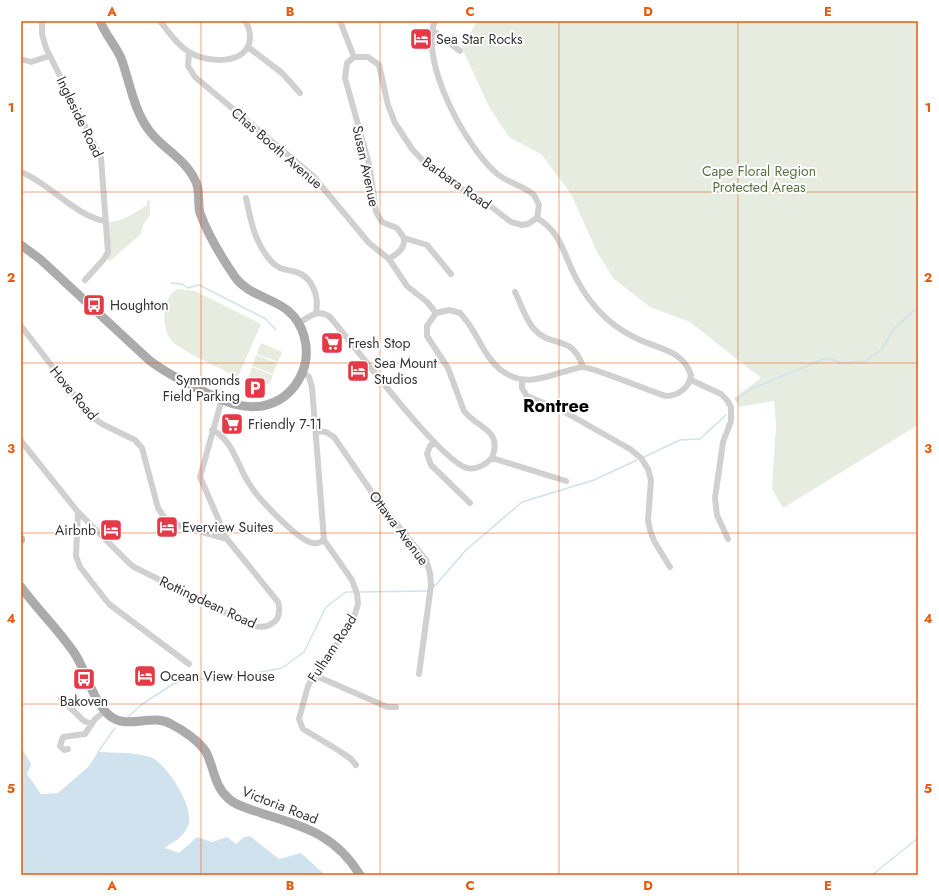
<svg xmlns="http://www.w3.org/2000/svg" width="939" height="896" font-family="Jost,sans-serif">
  <style>
    .green { fill: #e6ecdf }
    .water { fill: #cfe2ee }
    .lines { fill: none; stroke-linecap: round; stroke-linejoin: round }
    .stream { stroke: #cfe2ee; stroke-width: 1.5 }
    .street { stroke: #d0d0d0; stroke-width: 6 }
    .secondary { stroke: #bdbdbd; stroke-width: 8 }
    .primary { stroke: #ababab; stroke-width: 9 }
    .grid { fill: none; stroke: #e8590c; stroke-width: 1; stroke-opacity: 0.55 }
    .labels { text-anchor: middle; dominant-baseline: central; stroke-width: 4; stroke-linejoin: round; paint-order: stroke }
    .poi-label { font-size: 14px; fill: #333; stroke: #fff; text-anchor: start }
    .street-label { font-size: 14px; fill: #333; stroke: #fff }
    .park-label { font-size: 14px; fill: #56703f; stroke: #fff }
    .district-label { font-size: 18px; font-weight: bold; fill: #000; stroke: #fff }
    .neatline { fill: none; stroke: #e8590c; stroke-width: 1.5 }
    .grid-label { font-size: 13px; text-anchor: middle; font-weight: bold; fill: #e8590c }
  </style>
  <rect width="100%" height="100%" fill="#fff"/>
  <path class="green" d="M477,21H918V425L783,508L772,489L776,425L774,401L739,407L734,398L761,378L690,322L650,307L613,278L597,252L571,194L541,154L509,137L489,107L462,48Z
    M147,200L150,201V215L143,225L141,234L110,261L107,259L108,222C122,222 134,213 147,205Z
    M178,289L195,291L261,324L238,377C224,370 181,351 172,341C165,332 163,320 165,309C166,301 170,292 178,289Z
    M261,343L282,352L278,362L257,354Z
    M256,355L277,363L273,374L252,366Z
    M252,367L273,375L269,385L248,377Z"/>
  <path class="water" d="M21,747L31,764L27,774L41,794L58,793L88,767L98,752C115,753 134,752 150,757C166,762 196,809 188,826C182,839 175,840 165,848L179,853L197,837L212,842L227,837L236,844L244,837L250,836L279,859L301,853L325,875H21Z"/>
  <g class="lines">
    <path class="stream" d="M171,283L182,284L188,288L199,285L266,319L276,330
      M736,400L751,389L826,358L843,363L865,361L881,350L894,329L912,312L918,308
      M644,457L680,440L700,439L726,415
      M433,588L466,550L522,502L594,480L637,460
      M358,592L428,591
      M127,718L141,705L173,684L192,679H215L240,676L282,668L304,652L326,607L346,592H353
      M98,752L115,728
      M872,875L918,838"/>
    <path class="street" d="M42,21V34L46,48L101,158L108,252L104,259L85,280
      M160,21C169,32 177,45 189,52C206,63 248,66 250,38C250,32 249,26 245,21
      M340,21L354,57
      M435,21C419,61 465,145 495,172C506,183 523,185 534,195L539,205L537,218
      M432,30L460,51
      M248,47L282,73L300,93
      M189,53L188,66L195,77L313,176L369,243L389,259L407,286L427,302L436,313
      M354,57H368L379,65L388,105L395,123L412,149L427,165L446,179L489,205L511,222L522,225L528,224L537,218
      M354,57L347,63L345,78L369,164L376,212L382,222L397,228L404,238C405,249 398,253 389,259
      M21,59L31,62L49,56
      M21,172C49,183 77,217 105,221
      M246,198C251,222 255,243 271,261C279,270 285,269 296,272C313,277 319,297 316,312
      M404,238L427,245L451,274
      M515,292C521,304 525,319 534,329C551,349 572,333 583,367
      M436,313L449,310L460,313C477,330 482,355 501,370C528,391 554,372 582,367C590,366 652,392 666,396C678,396 690,387 691,375C683,350 658,349 638,339C627,334 616,327 607,319C594,307 584,294 576,278C563,254 562,233 537,218
      M299,323C309,317 318,308 330,317C353,344 440,461 467,468C477,470 485,465 492,458C503,429 478,429 464,411L448,368L427,336V326L436,313
      M21,326L90,415L102,424L135,440L142,448L158,508L164,517L174,524L227,539
      M303,372L309,377L312,387L324,540L352,580L357,594L358,604L352,624L319,667L308,686L299,719L303,729L338,750L351,759L356,765
      M522,380V388L527,396L563,411L630,449L641,458L648,469L651,480L648,520L650,530L654,541L670,567
      M691,380L721,394L727,400L731,407V421L723,442L715,498L717,515L728,539
      M212,430C233,439 238,468 250,485C258,498 298,541 313,543C317,544 321,542 324,540
      M316,431L326,432L334,437L375,497L426,560L430,573L431,585L419,674
      M21,441L78,512L129,563L134,567L248,624C265,631 284,624 278,602L227,539L200,477L222,399
      M434,443L430,446L427,454L431,465L470,503
      M492,458L566,481
      M78,512L76,556L80,567L109,604L189,664
      M314,675L387,707H396
      M61,699L84,721L92,724
      M68,749L64,750L60,746L63,737L85,734L95,719L105,711"/>
    <path class="secondary" d="M21,539V540"/>
    <path class="primary" d="M21,245L40,259L149,360C168,375 215,399 238,405C246,407 254,407 262,406C294,400 313,367 304,336C293,296 254,303 235,277C222,258 208,235 200,213C197,202 201,190 195,180C185,158 161,148 148,129C133,108 130,82 121,58C115,45 105,34 100,21
      M21,587C37,609 57,628 73,651C87,670 91,700 110,716C127,730 152,713 171,724C183,730 199,741 206,752C214,767 214,786 228,798C236,806 250,809 261,813C304,827 335,834 360,875"/>
  </g>
  <path class="grid" d="M201,21V875M380,21V875M559,21V875M738,21V875M21,192H918M21,363H918M21,533H918M21,704H918"/>
  <defs>
    <g id="hotel-square" transform="scale(1.15)"><rect x="-9" y="-9" width="18" height="18" rx="4" fill="#e63946" stroke="#fff"/><path d="M-6-4.5h1.5V1H6V5H4.5V3h-9V5H-6ZM-4 0a1.8 1.8 0 1 1 3.6 0ZM.5 0V-2.5h3Q6-2.5 6 0Z" fill="#fff"/></g>
    <g id="bus-square" transform="scale(1.15)"><rect x="-9" y="-9" width="18" height="18" rx="4" fill="#e63946" stroke="#fff"/><path d="M-5-6H5V4H4V6H2V4H-2V6H-4V4H-5ZM-3.5-4V0h7V-4ZM-3.5 1.2v1.5H-2V1.2ZM2 1.2v1.5H3.5V1.2Z" fill="#fff"/></g>
    <g id="supermarket-square" transform="scale(1.15)"><rect x="-9" y="-9" width="18" height="18" rx="4" fill="#e63946" stroke="#fff"/><path d="M-6-5.5h2.5l.6 2H6L4.5 2H-2.5L-4.4-4H-6ZM-1.5 3.2a1.3 1.3 0 1 0 .1 0ZM3 3.2a1.3 1.3 0 1 0 .1 0Z" fill="#fff"/></g>
    <g id="parking-square" transform="scale(1.15)"><rect x="-9" y="-9" width="18" height="18" rx="4" fill="#e63946" stroke="#fff"/><path d="M-3.5-5.5H1a3.5 3.5 0 0 1 0 7H-1V5.5H-3.5ZM-1-3.4V-.6H.8a1.4 1.4 0 0 0 0-2.8Z" fill="#fff"/></g>
  </defs>
  <g fill-rule="evenodd">
    <use href="#hotel-square" x="421" y="39"/>
    <use href="#bus-square" x="94" y="305"/>
    <use href="#supermarket-square" x="332" y="343"/>
    <use href="#hotel-square" x="358" y="371"/>
    <use href="#parking-square" x="255" y="388"/>
    <use href="#supermarket-square" x="232" y="424"/>
    <use href="#hotel-square" x="167" y="527"/>
    <use href="#hotel-square" x="111" y="530"/>
    <use href="#hotel-square" x="145" y="676"/>
    <use href="#bus-square" x="84" y="679"/>
  </g>
  <g class="labels">
    <g class="poi-label">
      <text x="436" y="39">Sea Star Rocks</text>
      <text x="110" y="305">Houghton</text>
      <text x="348" y="343">Fresh Stop</text>
      <text x="374" y="363">Sea Mount<tspan x="374" dy="16">Studios</tspan></text>
      <text x="240" y="380" text-anchor="end">Symmonds<tspan x="240" dy="16">Field Parking</tspan></text>
      <text x="248" y="424">Friendly 7-11</text>
      <text x="182" y="527">Everview Suites</text>
      <text x="96" y="530" text-anchor="end">Airbnb</text>
      <text x="160" y="676">Ocean View House</text>
      <text x="84" y="701" text-anchor="middle">Bakoven</text>
    </g>
    <g class="street-label">
      <text transform="translate(80 117) rotate(64)">Ingleside Road</text>
      <text transform="translate(277 148) rotate(41)">Chas Booth Avenue</text>
      <text transform="translate(366 166) rotate(78)">Susan Avenue</text>
      <text transform="translate(457 183) rotate(35)">Barbara Road</text>
      <text transform="translate(74 393) rotate(50)">Hove Road</text>
      <text transform="translate(399 528) rotate(53)">Ottawa Avenue</text>
      <text transform="translate(208 602) rotate(25)">Rottingdean Road</text>
      <text transform="translate(332 648) rotate(-57)">Fulham Road</text>
      <text transform="translate(280 805) rotate(21)">Victoria Road</text>
    </g>
    <g class="park-label">
      <text x="759" y="171">Cape Floral Region<tspan x="759" dy="16">Protected Areas</tspan></text>
    </g>
    <g class="district-label">
      <text x="556" y="406">Rontree</text>
    </g>
  </g>
  <rect width="939" height="896" fill="none" stroke="#ffffff" stroke-width="44"/>
  <rect x="22" y="22" width="895" height="852" class="neatline"/>
  <g class="grid-label">
    <text x="112" y="16">A</text>
    <text x="290" y="16">B</text>
    <text x="470" y="16">C</text>
    <text x="648" y="16">D</text>
    <text x="828" y="16">E</text>
    <text x="11" y="112">1</text>
    <text x="928" y="112">1</text>
    <text x="11" y="282">2</text>
    <text x="928" y="282">2</text>
    <text x="11" y="453">3</text>
    <text x="928" y="453">3</text>
    <text x="11" y="623">4</text>
    <text x="928" y="623">4</text>
    <text x="11" y="793">5</text>
    <text x="928" y="793">5</text>
    <text x="112" y="890">A</text>
    <text x="290" y="890">B</text>
    <text x="470" y="890">C</text>
    <text x="648" y="890">D</text>
    <text x="828" y="890">E</text>
  </g>
</svg>
